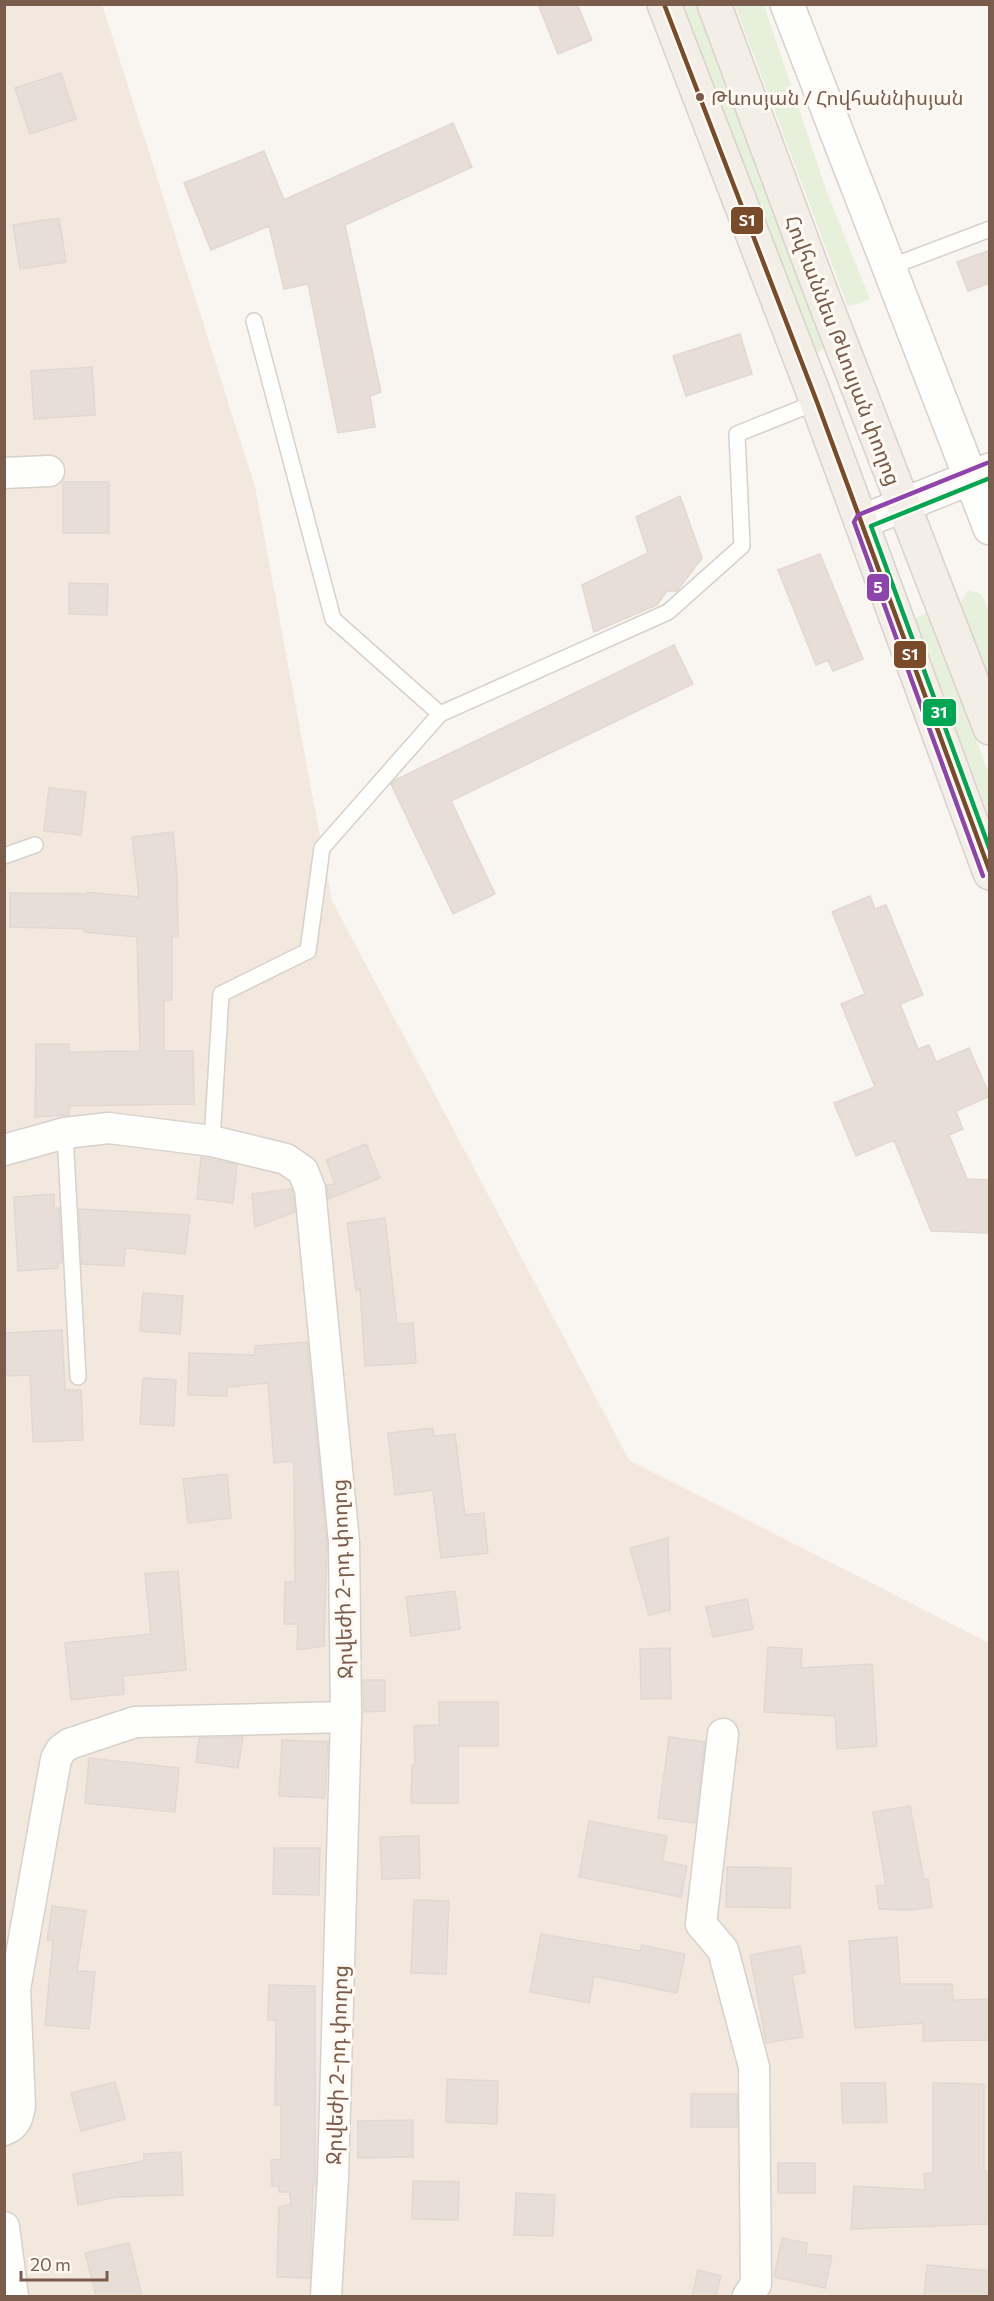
<svg xmlns="http://www.w3.org/2000/svg" width="994" height="2301" font-family="Commissioner,'Noto Sans Armenian',sans-serif">
  <style>
    .residential { fill: #f2e8de }
    .green { fill: #e7f0db }
    .building { fill: #e6ded7; stroke: #e2d8d2; stroke-width: 1.5 }
    .lines { fill: none; stroke-linecap: round; stroke-linejoin: round }
    .service-casing { stroke: #d7d1cb; stroke-width: 18 }
    .minor-casing { stroke: #d7d1cb; stroke-width: 33 }
    .tertiary-casing { stroke: #d7d1cb; stroke-width: 36 }
    .primary-casing { stroke: #dad1cc; stroke-width: 36 }
    .service { stroke: #fefefd; stroke-width: 15 }
    .minor { stroke: #fefefd; stroke-width: 30 }
    .tertiary { stroke: #fefefd; stroke-width: 33 }
    .primary { stroke: #f3eee8; stroke-width: 33 }
    .bus-1-casing { stroke: #fffaf3; stroke-width: 9 }
    .bus-2-casing { stroke: #fffaf3; stroke-width: 9 }
    .bus-3-casing { stroke: #fffaf3; stroke-width: 9 }
    .bus-1 { stroke: #7a4b2a; stroke-width: 4.5 }
    .bus-2 { stroke: #8e44ad; stroke-width: 4.5 }
    .bus-3 { stroke: #00a651; stroke-width: 4.5 }
    .bus-dot { fill: #7a5c4d; stroke: #fffaf3; stroke-width: 2 }
    .labels { text-anchor: middle; dominant-baseline: central; stroke-width: 6; stroke-linejoin: round; paint-order: stroke }
    .bus-label { font-size: 20px; fill: #7a5c4d; stroke: #fffaf3; text-anchor: start }
    .street-label { font-size: 21px; fill: #7a5c4d; stroke: #fffaf3 }
    .line-badge { stroke: #fffaf3; stroke-width: 2 }
    .badge-label { font-size: 16px; text-anchor: middle; font-weight: bold; fill: #fff }
  </style>
  <rect width="100%" height="100%" fill="#f9f5f0"/>
  <path class="residential" d="M102,4L255,487L332,901L629,1460L989,1643L990,2296H5L4,5Z"/>
  <path class="green" d="M681,5H698L828,348L815,353Z
    M735,5H764L827,192L870,299L848,307Z
    M968,590L981,594L989,611V679L960,604Z
    M927,613L989,774V816L914,619Z"/>
  <path class="building" d="M538,4H577L592,40L558,54Z
    M61,73L76,119L30,134L15,88Z
    M453,123L472,167L345,225L381,392L370,396L375,427L338,433L308,284L284,289L269,226L211,250L184,183L264,151L284,200Z
    M59,218L66,262L20,269L13,225Z
    M990,250V283L968,291L957,262Z
    M740,334L752,374L686,396L673,356Z
    M92,367L95,415L34,419L31,371Z
    M63,482H109V533H63Z
    M680,496L702,558L677,591H667L657,605L594,632L582,585L648,553L636,517Z
    M820,554L863,659L833,671L828,660L816,665L778,570Z
    M69,583L108,584L107,615L69,614Z
    M674,645L693,684L451,801L495,894L453,914L391,784L395,780Z
    M49,788L86,792L81,835L44,831Z
    M173,832L177,876L178,936H172V1000H164V1051H193L194,1104L69,1106V1115L35,1117L36,1044H69V1052L140,1051L137,937L84,932V929L10,927V893L87,894V892L139,897L132,837Z
    M870,896L875,909L886,905L923,995L900,1004L918,1049L929,1045L936,1062L969,1048L990,1096L956,1111L963,1129L949,1135L967,1179L990,1180V1233L931,1231L894,1140L856,1156L834,1103L875,1087L841,1004L865,994L832,912Z
    M366,1144L380,1178L328,1199L327,1185L335,1184L326,1160Z
    M201,1157L237,1165L233,1203L197,1199Z
    M292,1189L295,1212L255,1227L252,1194Z
    M54,1194V1208H59L62,1263H58V1268L18,1271L14,1197Z
    M79,1209L190,1215L185,1254L125,1248L124,1266L82,1264Z
    M385,1218L397,1324L413,1323L416,1363L365,1366L360,1289L356,1290L347,1223Z
    M143,1293L183,1296L180,1334L140,1331Z
    M62,1330L65,1390H81L83,1440L33,1442L30,1375L4,1376V1333Z
    M307,1342L327,1543L324,1646L297,1650L298,1624H284L285,1582H295L294,1461L274,1463L268,1383L227,1387V1396L188,1395L189,1353L255,1355V1346Z
    M143,1378L176,1380L174,1426L140,1424Z
    M433,1428L434,1436L455,1434L465,1515L484,1513L488,1553L441,1558L433,1490L395,1495L388,1433Z
    M227,1474L231,1518L188,1523L183,1479Z
    M668,1538L670,1610L649,1615L630,1548Z
    M178,1571L186,1670L123,1676L124,1694L71,1700L65,1643L151,1634L145,1574Z
    M455,1591L460,1629L411,1636L406,1597Z
    M747,1599L753,1629L713,1637L706,1607Z
    M768,1647L802,1649L801,1668L872,1664L877,1746L837,1749L835,1716L764,1712Z
    M670,1648L671,1698L641,1699L640,1649Z
    M363,1680H385V1711L364,1712Z
    M439,1702H498V1746H458V1803H411L412,1765H415L414,1726L439,1725Z
    M243,1737L238,1768L196,1762L199,1738Z
    M669,1737L705,1742L695,1823L658,1818Z
    M282,1740L328,1742L325,1798L279,1796Z
    M89,1758L179,1768L175,1812L85,1803Z
    M910,1806L924,1880L928,1879L932,1907L911,1910L879,1909L876,1886L886,1885L873,1812Z
    M589,1821L667,1836L662,1861L687,1866L681,1897L579,1877Z
    M419,1836L420,1878L382,1879L380,1837Z
    M274,1848H320L319,1895L273,1894Z
    M727,1867L791,1868L790,1908L726,1907Z
    M414,1900L449,1901L446,1974L411,1973Z
    M52,1906L86,1911L77,1971L95,1972L89,2029L45,2025L53,1941L47,1940Z
    M541,1934L640,1951L642,1945L685,1954L677,1993L594,1976L589,2003L530,1992Z
    M897,1937L900,1984H952L953,2000L990,1999V2040L923,2041V2023L855,2028L849,1941Z
    M800,1946L805,1973L792,1975L803,2037L766,2043L750,1955Z
    M269,1985L315,1986V2185H313L310,2278L277,2277L279,2207L291,2204L290,2192H279V2186H272L271,2160L281,2159V2105H275L276,2020H268Z
    M447,2079L498,2081L497,2124L446,2122Z
    M115,2082L125,2119L81,2131L71,2093Z
    M841,2083H885L887,2122L843,2123Z
    M933,2083L984,2084V2171H990V2224L851,2229L854,2186L925,2190L924,2174L933,2173Z
    M691,2094H737V2127H691Z
    M413,2120V2157L358,2158V2121Z
    M181,2152L183,2195L117,2197L78,2205L73,2174L144,2161V2154Z
    M778,2163H815V2193H778Z
    M413,2181L459,2182L458,2220L412,2219Z
    M516,2193L555,2195L553,2236L514,2235Z
    M782,2238L807,2243L806,2254L832,2256L825,2288L774,2277Z
    M129,2243L142,2296H96L85,2253Z
    M927,2265L990,2271V2296H924Z
    M698,2270L721,2276L716,2296H692Z"/>
  <g class="lines">
    <g class="service-casing">
      <path id="service" d="M890,267L990,229
        M254,321L333,619L440,714
        M4,856L35,845
        M65,1133L78,1377
        M212,1141L221,994L308,951L322,848L440,714L668,612L742,546L737,434L817,402"/>
    </g>
    <g class="minor-casing">
      <path id="minor" d="M4,473L49,471
        M4,1150L65,1133L109,1128L212,1141L286,1159L303,1171L310,1189L344,1542L346,1717L333,2177L326,2296
        M723,1734L701,1924L723,1950L754,2067L756,2284L748,2296
        M4,2130C16,2126 18,2117 20,2106L15,1989L56,1759L61,1750L69,1744L135,1722L346,1717
        M4,2227L13,2296"/>
    </g>
    <g class="tertiary-casing">
      <path id="tertiary" d="M787,4L990,528
        M861,522L990,470"/>
    </g>
    <g class="primary-casing">
      <path id="primary" d="M664,4L817,402L990,873
        M714,4L821,292L990,728"/>
    </g>
    <use href="#service" class="service"/>
    <use href="#minor" class="minor"/>
    <use href="#tertiary" class="tertiary"/>
    <use href="#primary" class="primary"/>
    <g class="bus-1-casing">
      <path id="bus-1" d="M664,4L817,402L990,872"/>
    </g>
    <g class="bus-2-casing">
      <path id="bus-2" d="M983,876L854,522L858,515L987,463"/>
    </g>
    <g class="bus-3-casing">
      <path id="bus-3" d="M990,478L871,526L990,850"/>
    </g>
    <use href="#bus-1" class="bus-1"/>
    <use href="#bus-2" class="bus-2"/>
    <use href="#bus-3" class="bus-3"/>
  </g>
  <circle class="bus-dot" cx="700" cy="97" r="5"/>
  <g class="labels">
    <g class="bus-label">
      <text x="711" y="97">Թևոսյան / Հովհաննիսյան</text>
    </g>
    <g class="street-label">
      <text transform="translate(844 350) rotate(69)">Հովհաննես Թևոսյան փողոց</text>
      <text transform="translate(341 1579) rotate(-92)">Ջրվեժի 2-րդ փողոց</text>
      <text transform="translate(336 2065) rotate(-88)">Ջրվեժի 2-րդ փողոց</text>
    </g>
  </g>
  <g class="line-badge">
    <rect x="730" y="206" width="34" height="29" rx="6" fill="#7a4b2a"/>
    <rect x="866" y="573" width="24" height="29" rx="6" fill="#8e44ad"/>
    <rect x="893" y="640" width="34" height="29" rx="6" fill="#7a4b2a"/>
    <rect x="922" y="698" width="35" height="29" rx="6" fill="#00a651"/>
  </g>
  <g class="badge-label">
    <text x="747" y="226">Տ1</text>
    <text x="878" y="593">5</text>
    <text x="910" y="660">Տ1</text>
    <text x="939" y="718">31</text>
  </g>
  <rect width="994" height="2301" fill="none" stroke="#7a5c4d" stroke-width="12"/>
  <path d="M21 2271v9h86v-9" fill="none" stroke="#7a5c4d" stroke-width="3"/>
  <text x="30" y="2271" font-size="18" fill="#7a5c4d" stroke="#fffaf3" stroke-width="4.5" paint-order="stroke">20 m</text>
</svg>
